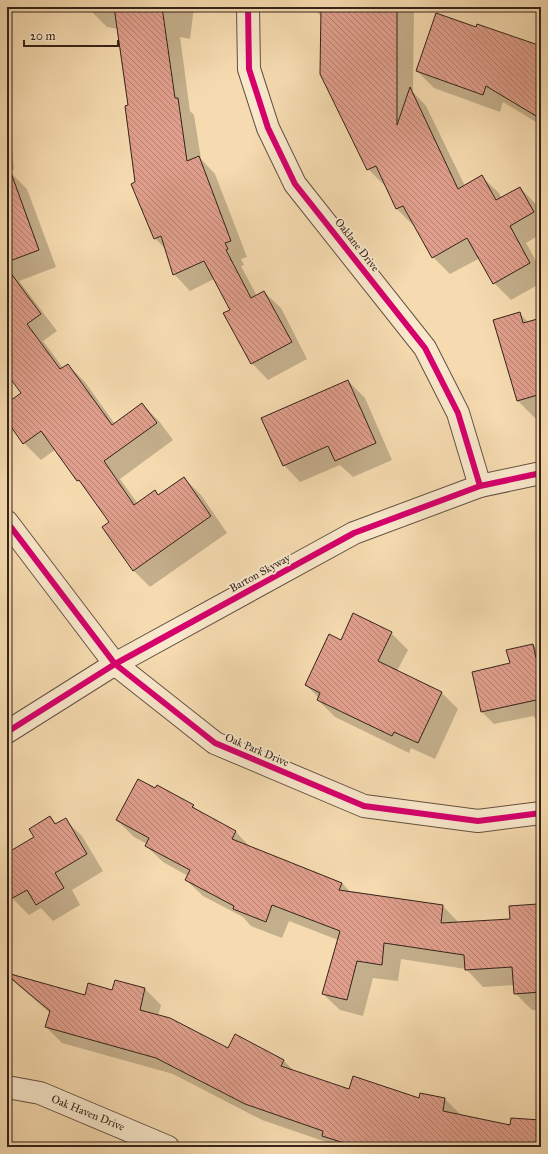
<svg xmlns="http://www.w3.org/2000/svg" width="548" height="1154" font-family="'IM FELL Great Primer',serif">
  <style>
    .shadow { fill: #0003 }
    .building { fill: url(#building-back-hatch); stroke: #35231a }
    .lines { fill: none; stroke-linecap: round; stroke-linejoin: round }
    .minor-casing { stroke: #655140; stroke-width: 24 }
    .tertiary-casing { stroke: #655140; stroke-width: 24 }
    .minor { stroke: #f9e8cc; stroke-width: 22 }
    .tertiary { stroke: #f9e8cc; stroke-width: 22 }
    .cycleway-casing { stroke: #f9e8cc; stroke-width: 8 }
    .cycleway { stroke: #d6006c; stroke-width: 6 }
    .labels { text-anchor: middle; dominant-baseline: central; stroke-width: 4; stroke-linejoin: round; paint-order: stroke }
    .street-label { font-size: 11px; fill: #35231a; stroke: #f9e8cc }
  </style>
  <defs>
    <pattern id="building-back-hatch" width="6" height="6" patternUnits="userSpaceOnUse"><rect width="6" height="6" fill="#e09f8c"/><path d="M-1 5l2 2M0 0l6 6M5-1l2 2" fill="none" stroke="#b68172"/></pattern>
  </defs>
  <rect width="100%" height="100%" fill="#f6dbb0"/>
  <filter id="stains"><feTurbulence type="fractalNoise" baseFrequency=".005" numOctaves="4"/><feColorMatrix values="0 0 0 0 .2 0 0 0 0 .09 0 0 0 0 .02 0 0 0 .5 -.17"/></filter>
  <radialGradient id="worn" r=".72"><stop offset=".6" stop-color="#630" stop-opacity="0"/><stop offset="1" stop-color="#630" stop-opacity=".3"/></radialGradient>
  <path class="shadow" d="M91,7H194L190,39L180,37L190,111L194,115L201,159L215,174L247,257L241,259L244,265L241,266L257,296L264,292L281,308L307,359L268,380L252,363L231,310L214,279L190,291L174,274L166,250L155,238L136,182L129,106L118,29L107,27L91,11Z
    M317,7H414L413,92L426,106L465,186L482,177L499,193L502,198L520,188L537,205L541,213V234L526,243L541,270V283L511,300L494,283L480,258L450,274L433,257L415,225L414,226L397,209L386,186H385L368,169L322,17L317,12Z
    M476,28L541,47V125L503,102L500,112L434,88L417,71Z
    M7,115L9,117L14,170H7Z
    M10,172L27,189L56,267L19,281L57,331L43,341L63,368L68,365L85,382L115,424L142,404L159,421L173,440L120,479L138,504L155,491L159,495L184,478L201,495L227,533L150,587L133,570L110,523L87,490L78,480L56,449L41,460L24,443L7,420V404L22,393L7,372V173Z
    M519,313L528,322L541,319V416L535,418L518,401Z
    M348,381L365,398L392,460L353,477L340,465L300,482L284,465Z
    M391,633L408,650L397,671L441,692L458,709L435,759L411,748L409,753L335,717L318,700L319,698L306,685L341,641Z
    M533,645L541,653V719L537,720L533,716L494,724L482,712L511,664Z
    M7,658L13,666L7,671Z
    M193,806L201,813L236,832L251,848L342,883L351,893L443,906L459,923L511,920L510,906L541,905V1010H532L515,993V985L483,987L466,969L401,959L398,981L373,978L363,1016L340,1010L323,994L338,940L289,921L282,938L251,926L243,917L203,896L186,880L188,876L163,862L146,846L147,844L134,837L117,820Z
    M50,817L57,824L65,820L82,836L103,871L72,890L80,905L53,921L41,908L29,915L12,898L7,890V854L36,837Z
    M7,974L85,996L113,991L145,989L161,1005L158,1016L228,1050L284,1061L295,1072L349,1090L420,1099L421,1094L445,1099L462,1116L511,1126L541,1121V1147H335L332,1144L262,1120L173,1074L62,1043L46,1027L50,1013L21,988Z"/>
  <path class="building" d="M114,7H162L175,98H178L187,161L199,156L231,241L225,243L228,249L226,250L251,298L264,291L292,342L251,364L223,313L230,310L204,261L173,275L161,236L154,239L131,184L135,182L125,106L128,105Z
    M321,7H397V125L410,87L458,189L482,175L496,200L520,187L534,212L510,226L530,263L493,284L467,238L432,258L403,206L396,209L376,166L367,170L320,74Z
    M436,13L476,27L477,24L541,46V119L486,86L483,95L416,71Z
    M10,170L39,250L7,262V171Z
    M7,268L41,314L27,324L60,369L68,364L112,425L142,403L157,423L104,461L134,505L155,490L158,495L184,477L211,516L133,571L102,527L109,522L79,480L77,481L41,431L23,444L7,421V403L21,393L7,374Z
    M520,312L523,323L541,318V394L517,401L493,320Z
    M348,380L376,443L335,461L328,446L283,466L261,418Z
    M353,613L392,632L378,661L442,692L418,743L394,732L392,736L317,700L320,693L305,685L329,634L341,640Z
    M533,644L536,658L541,657V699L481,712L472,672L510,663L506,650Z
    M138,779L155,788L157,785L194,805L192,807L236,831L232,839L342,883L339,890L443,905L441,923L510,919L509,906L538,904L541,948V992L514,994L512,967L465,970L464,955L384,943L382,965L357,961L347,1000L322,994L340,931L272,905L266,922L233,909L234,906L185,880L190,870L145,846L149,838L116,820Z
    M50,816L55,824L66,818L87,854L55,873L64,888L36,905L27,890L7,901V853L34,837L29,829Z
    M7,973L85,995L88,983L112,990L115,980L145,988L140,1010L170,1018L228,1048L235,1034L284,1060L281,1066L349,1089L353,1076L419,1098L420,1093L445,1098L443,1111L510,1125L511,1118L541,1120V1147H357L322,1136L323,1131L245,1104L156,1058L45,1027L50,1011L7,975Z"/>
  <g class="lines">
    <g class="minor-casing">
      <path id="minor" d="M248,7L249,69L268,128L295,184L425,348L458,413L480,486
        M7,522L115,664L215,743L364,806L478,821L541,813
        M7,1087L40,1093L168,1147"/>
    </g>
    <g class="tertiary-casing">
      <path id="tertiary" d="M7,732L115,664L354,533L480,486L541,473"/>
    </g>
    <use href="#minor" class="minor"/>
    <use href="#tertiary" class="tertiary"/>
    <g class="cycleway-casing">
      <path id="cycleway" d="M248,7L249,69L268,128L295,184L425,348L458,413L480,486
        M7,522L115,664L215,743L364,806L478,821L541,813
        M7,732L115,664L354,533L480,486L541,473"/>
    </g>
    <use href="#cycleway" class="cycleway"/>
  </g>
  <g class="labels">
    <g class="street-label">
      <text transform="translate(357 245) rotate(52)">Oaklane Drive</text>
      <text transform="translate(260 573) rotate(-29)">Barton Skyway</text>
      <text transform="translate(257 750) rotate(23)">Oak Park Drive</text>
      <text transform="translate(88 1113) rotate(22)">Oak Haven Drive</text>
    </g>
  </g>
  <rect width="548" height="1154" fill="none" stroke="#f6dbb0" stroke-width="24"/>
  <rect x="8" y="8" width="532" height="1138" fill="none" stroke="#35231a" stroke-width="2"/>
  <rect x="12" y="12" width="524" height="1130" fill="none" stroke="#35231a"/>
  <path d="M24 40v6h94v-6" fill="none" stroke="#35231a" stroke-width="2"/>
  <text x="30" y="40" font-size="12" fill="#35231a" stroke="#f9e8cc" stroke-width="3" paint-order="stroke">20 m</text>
  <rect width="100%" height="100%" filter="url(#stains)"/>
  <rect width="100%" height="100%" fill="url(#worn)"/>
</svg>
